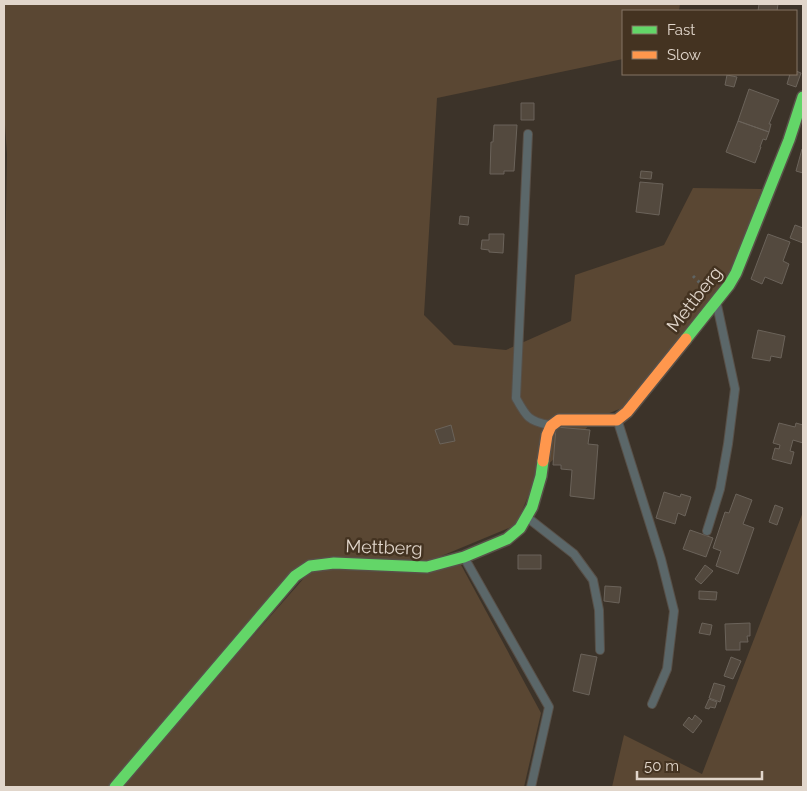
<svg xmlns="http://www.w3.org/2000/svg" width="807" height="791" font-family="Raleway,sans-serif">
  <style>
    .green { fill: #5a4733 }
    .building { fill: #53493e; stroke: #6b635a }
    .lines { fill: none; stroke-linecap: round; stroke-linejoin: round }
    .lane-casing { stroke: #585048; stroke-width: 10 }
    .fast-casing { stroke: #585048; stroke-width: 14 }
    .slow-casing { stroke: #585048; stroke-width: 14 }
    .path { stroke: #5f6464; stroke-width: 3; stroke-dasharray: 2.5 4; stroke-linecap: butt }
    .lane { stroke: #5b6769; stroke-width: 8 }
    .fast { stroke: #63d668; stroke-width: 11 }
    .slow { stroke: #ff974d; stroke-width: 11 }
    .labels { text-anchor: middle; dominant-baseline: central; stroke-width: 5; stroke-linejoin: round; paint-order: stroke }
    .street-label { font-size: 18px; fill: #e1d6cb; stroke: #443321 }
  </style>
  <rect width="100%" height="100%" fill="#3c3329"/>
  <path class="green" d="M4,4H680L679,11H623V59L437,98L424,315L454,345L506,350L571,321L575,275L664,245L693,188L762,189L728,279L627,406L597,418L537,475L516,525L427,562L309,563L110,787H4V326L7,154L4,111Z
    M803,512V787H612L624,735L702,774Z
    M460,563L541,713L524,787H120L312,569Z"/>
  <path class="building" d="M759,4H778L777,11H758Z
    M796,71L801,73L796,87L787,84L790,74H796Z
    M727,75L737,77L734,87L725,85Z
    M749,89L779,100L769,124H771L769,132L738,121Z
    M521,103H534V120H521Z
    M738,121L769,132L766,140L763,139L760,147H761L755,163L726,152Z
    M494,125H517L514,171H504V174H490L491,142H493Z
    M802,149H803V173L796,171Z
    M641,171L652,172L651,179L640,178Z
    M640,182L663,184L659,215L636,212Z
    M460,216L469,217L468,225L459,224Z
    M795,225L803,228V243L790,238Z
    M489,234H504L503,253L489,252V250L481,249L482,240H489Z
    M768,234L790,242L783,261L789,264L782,284L765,277L762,284L751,279Z
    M758,330L785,336L781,358L771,356L770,361L752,358Z
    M779,423L795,427L796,423L803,425V443L793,440L790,451L794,452L791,464L772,459L775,448L779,449L780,445L773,443Z
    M451,425L455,441L440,444L435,430Z
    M556,427L590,430L588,444L598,445L594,499L570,496L572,470L561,469V465H553Z
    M664,492L680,497L681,494L691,497L685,516L678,513L675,524L656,518Z
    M736,494L752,500L743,524L754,528L738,574L716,566L721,551L713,548L725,512L729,513Z
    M775,505L783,508L777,525L769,522Z
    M690,530L713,538L706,557L683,549Z
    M518,555H541V569H518Z
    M705,565L713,571L701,584L695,579Z
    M605,586L621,587L619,603L604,601Z
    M699,591L717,592L716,600L699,599Z
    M702,623L712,625L710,635L699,633Z
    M750,623V636H747L748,642H740V650H726L725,624Z
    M581,654L597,657L589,695L573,691Z
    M731,657L741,661L733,679L724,676Z
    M714,683L725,686L720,702L709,698Z
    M709,699L717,702L715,708L710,707L709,709L705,708Z
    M695,715L702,721L693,733L683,725L689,717L692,720Z"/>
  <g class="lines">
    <g class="lane-casing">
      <path id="lane" d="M528,134L516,398C526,416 528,421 549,425
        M618,422L661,559L674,611L667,669L652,704
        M528,518L574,554L593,580L599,610L600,650
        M707,531L720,489L728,444L735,389L717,305
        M465,559L549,707L531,787"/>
    </g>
    <g class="fast-casing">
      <path id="fast" d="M686,339L729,285L736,273L789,140L803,97
        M115,787L295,576L310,566L334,563L427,567L464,557L507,539L520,528L532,507L541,476L543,461"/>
    </g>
    <g class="slow-casing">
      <path id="slow" d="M543,461L547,435L551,426L559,420H617L627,412L686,339"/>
    </g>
    <path class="path" d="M693,276L704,287"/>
    <use href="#lane" class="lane"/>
    <use href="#fast" class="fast"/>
    <use href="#slow" class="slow"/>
  </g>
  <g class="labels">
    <g class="street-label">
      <text transform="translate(694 299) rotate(-52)">Mettberg</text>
      <text transform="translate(384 547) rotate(2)">Mettberg</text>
    </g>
  </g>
  <rect width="807" height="791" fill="none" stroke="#e1d6cb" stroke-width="10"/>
  <rect x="622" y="10" width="175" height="65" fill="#443321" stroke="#837465"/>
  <rect x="632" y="26" width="25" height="8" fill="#63d668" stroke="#837465"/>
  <text x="667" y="35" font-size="15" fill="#e1d6cb">Fast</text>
  <rect x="632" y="51" width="25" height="8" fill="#ff974d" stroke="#837465"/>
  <text x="667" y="60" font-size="15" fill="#e1d6cb">Slow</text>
  <path d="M637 771v8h125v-8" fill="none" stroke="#e1d6cb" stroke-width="2.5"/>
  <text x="644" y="771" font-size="15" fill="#e1d6cb" stroke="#443321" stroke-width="4" paint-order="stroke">50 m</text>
</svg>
